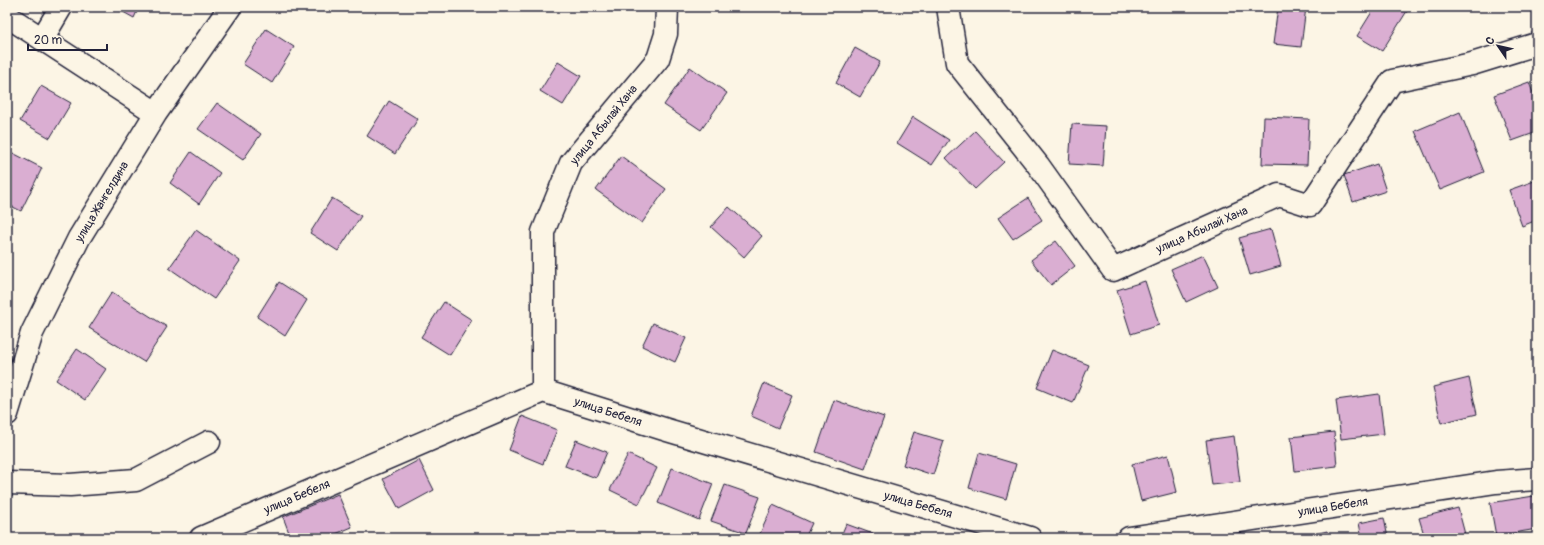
<svg xmlns="http://www.w3.org/2000/svg" width="1544" height="545" font-family="Pangolin,sans-serif">
  <style>
    .building { fill: #daaed2; stroke: #22223b }
    .lines { fill: none; stroke-linecap: round; stroke-linejoin: round }
    .minor-casing { stroke: #22223b; stroke-width: 25 }
    .minor { stroke: #fcf5e5; stroke-width: 22 }
    .labels { text-anchor: middle; dominant-baseline: central; stroke-width: 4; stroke-linejoin: round; paint-order: stroke }
    .street-label { font-size: 12px; fill: #22223b; stroke: #fcf5e5 }
  </style>
  <rect width="100%" height="100%" fill="#fcf5e5"/>
  <filter id="ink" filterUnits="userSpaceOnUse"><feTurbulence type="fractalNoise" baseFrequency=".025" numOctaves="2"/><feDisplacementMap in="SourceGraphic" scale="8" xChannelSelector="R" yChannelSelector="G"/><feConvolveMatrix kernelMatrix="1 2 1 2 8 2 1 2 1" color-interpolation-filters="sRGB"/></filter>
  <g filter="url(#ink)">
    <path class="building" d="M114,7H139L134,18Z
      M1278,7H1306L1301,47L1273,44Z
      M1375,7H1401L1407,11L1382,51L1357,36Z
      M266,29L294,47L272,83L243,64Z
      M855,48L880,62L860,97L836,83Z
      M558,62L581,76L563,105L540,91Z
      M690,67L727,93L701,130L664,105Z
      M1529,82L1537,104V132L1512,141L1494,95Z
      M41,86L71,103L50,138L20,121Z
      M389,101L418,119L395,154L367,136Z
      M217,103L261,134L243,160L198,129Z
      M1460,112L1484,172L1440,190L1415,131Z
      M913,117L949,140L932,165L897,143Z
      M1264,117L1309,119L1307,165L1262,164Z
      M1072,124L1106,126L1103,166L1069,164Z
      M975,131L1004,162L975,189L946,158Z
      M7,150L42,168L21,211L7,204Z
      M191,152L220,173L199,204L170,183Z
      M621,156L666,189L642,223L596,190Z
      M1377,164L1386,191L1353,202L1344,175Z
      M1537,180V220L1522,226L1509,190Z
      M332,198L361,216L338,251L310,233Z
      M1028,198L1042,220L1013,239L998,218Z
      M729,207L762,236L744,257L711,227Z
      M1271,229L1281,266L1250,275L1239,238Z
      M196,230L240,261L214,299L169,268Z
      M1056,241L1075,266L1051,285L1031,260Z
      M1203,255L1218,287L1186,302L1171,269Z
      M1145,281L1159,325L1131,334L1117,290Z
      M279,282L307,300L285,336L257,317Z
      M112,292L167,327L144,362L89,328Z
      M444,302L472,320L450,355L421,337Z
      M653,323L686,338L675,362L642,346Z
      M77,349L106,369L85,400L56,380Z
      M1052,350L1089,365L1073,403L1037,388Z
      M1469,378L1477,414L1441,423L1433,387Z
      M764,383L792,395L778,428L751,416Z
      M1379,394L1384,434L1341,439L1336,400Z
      M834,400L884,417L865,469L816,452Z
      M522,416L557,430L543,464L509,450Z
      M914,432L944,441L933,475L903,465Z
      M1334,432L1337,466L1295,471L1291,437Z
      M1234,436L1240,482L1212,485L1206,440Z
      M576,440L607,452L596,478L565,466Z
      M979,453L1016,464L1006,499L969,488Z
      M628,454L657,468L639,504L610,490Z
      M1168,455L1177,492L1141,501L1132,464Z
      M419,460L434,490L399,509L383,479Z
      M672,468L713,484L699,520L658,503Z
      M725,485L760,497L746,533L711,521Z
      M338,494L352,527L326,538H291L283,517Z
      M1534,496L1537,515V529L1496,536L1490,503Z
      M773,505L812,523L805,538H758Z
      M1458,508L1466,538H1425L1419,518Z
      M1384,518L1388,538H1362L1359,523Z
      M846,524L884,538H840Z
      M1327,531L1329,538H1300Z"/>
    <g class="lines">
      <g class="minor-casing">
        <path id="minor" d="M948,7L957,63L1038,165L1113,270L1279,195L1310,205L1392,81L1472,64L1537,44
          M7,16L156,113
          M42,39L61,7
          M543,391V232L571,163L658,59L666,34L667,7
          M7,414L32,333L79,238L156,113L230,7
          M7,483L70,485L136,480L209,442
          M201,538L543,391L667,430L1030,538
          M1129,538L1496,482L1537,479"/>
      </g>
      <use href="#minor" class="minor"/>
    </g>
  </g>
  <g class="labels">
    <g class="street-label">
      <text transform="translate(604 125) rotate(-51)">улица Абылай Хана</text>
      <text transform="translate(102 202) rotate(-59)">улица Жангелдина</text>
      <text transform="translate(1202 230) rotate(-24)">улица Абылай Хана</text>
      <text transform="translate(608 412) rotate(18)">улица Бебеля</text>
      <text transform="translate(297 497) rotate(-23)">улица Бебеля</text>
      <text transform="translate(918 505) rotate(16)">улица Бебеля</text>
      <text transform="translate(1333 507) rotate(-9)">улица Бебеля</text>
    </g>
  </g>
  <rect width="1544" height="545" fill="none" stroke="#fcf5e5" stroke-width="24"/>
  <rect x="12" y="12" width="1520" height="521" fill="none" stroke="#22223b" stroke-width="1.5" filter="url(#ink)"/>
  <g transform="translate(1498 46) rotate(304)" stroke="#fcf5e5" stroke-width="3" paint-order="stroke">
  <path d="M0-3L7 15L0 10L-7 15Z" fill="#22223b"/>
  <text y="-6" font-size="11" font-weight="bold" text-anchor="middle" fill="#22223b">С</text>
  </g>
  <path d="M28 44v6h79v-6" fill="none" stroke="#22223b" stroke-width="2"/>
  <text x="34" y="44" font-size="12" fill="#22223b" stroke="#fcf5e5" stroke-width="3" paint-order="stroke">20 m</text>
</svg>
